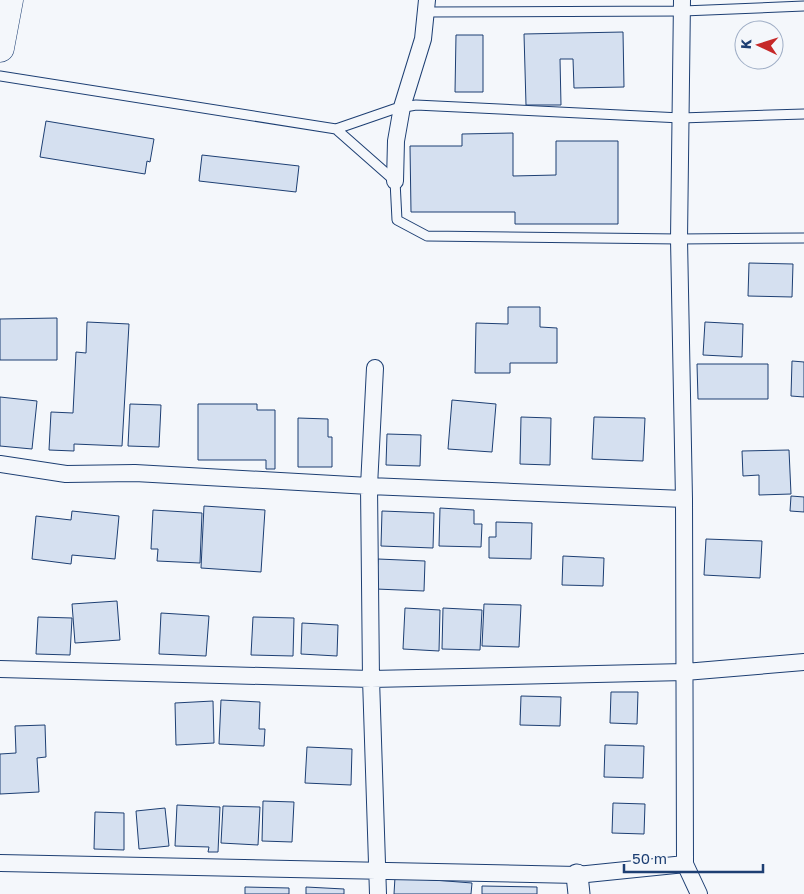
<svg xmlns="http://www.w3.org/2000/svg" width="804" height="894" font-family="'Golos Text',sans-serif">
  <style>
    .building { fill: #d5e0f0; stroke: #1d3f73 }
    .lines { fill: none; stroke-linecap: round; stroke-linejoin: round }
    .service-casing { stroke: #1d3f73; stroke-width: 11 }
    .minor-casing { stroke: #1d3f73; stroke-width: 18 }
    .tertiary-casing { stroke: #1d3f73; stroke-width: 23 }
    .trunk-casing { stroke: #1d3f73; stroke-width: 29 }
    .service { stroke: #f4f7fb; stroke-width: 9 }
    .minor { stroke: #f4f7fb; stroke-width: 16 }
    .tertiary { stroke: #f4f7fb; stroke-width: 21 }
    .trunk { stroke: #f4f7fb; stroke-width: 28 }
  </style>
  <rect width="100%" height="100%" fill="#f4f7fb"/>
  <path class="building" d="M623,32L624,87L574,88L573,59H560L561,105H526L524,34Z
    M456,35H483V92H455Z
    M46,121L154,139L150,162L147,161L145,174L40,157Z
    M513,133V176L556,175V141H618V224H515V212H411L410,146H462V134Z
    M202,155L299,166L296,192L199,181Z
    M749,263L793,264L792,297L748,296Z
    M508,307H540V327L557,328V363H510V373H475L476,323L508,324Z
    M57,318V360H0V319Z
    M87,322L129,324L122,446L74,444V451L49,450L51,412L73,413L76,352L86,353Z
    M705,322L743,324L742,357L703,355Z
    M792,361L804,362V397L791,396Z
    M697,364H768V399H698Z
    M0,397L37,401L32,449L0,446Z
    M452,400L496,404L492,452L448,449Z
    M130,404L161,405L159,447L128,446Z
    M198,404H257V410H275V469H266V460H198Z
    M521,417L551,418L550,465L520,464Z
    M594,417L645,418L643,461L592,459Z
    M298,418L328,419V437H332V467H298Z
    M387,434L421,435L420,466L386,465Z
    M789,450L791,494L759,495V475L743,476L742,451Z
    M791,496L804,497V512L790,511Z
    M204,506L265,510L261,572L201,568Z
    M440,508L474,510V524H482L481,547L439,546Z
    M153,510L202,513L200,563L157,561L158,549H151Z
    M72,511L119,516L115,559L72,555L71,564L32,559L36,516L71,520Z
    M382,511L434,513L433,548L381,546Z
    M496,522L532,523L531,559L489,558V537H496Z
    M706,539L762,541L760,578L704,575Z
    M563,556L604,558L603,586L562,585Z
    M378,559L425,561L424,591L376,589Z
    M117,601L120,640L75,643L72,604Z
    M484,604L521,605L519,647L482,646Z
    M405,608L440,610L439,651L403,649Z
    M443,608L482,610L480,650L442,649Z
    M161,613L209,616L206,656L159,654Z
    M38,617L72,618L70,655L36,654Z
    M253,617L294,618L293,656L251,655Z
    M302,623L338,625L337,656L301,654Z
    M611,692H638L637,724L610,723Z
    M521,696L561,697L560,726L520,725Z
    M221,700L260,702L259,729H265L264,746L219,744Z
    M213,701L214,743L176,745L175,703Z
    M45,725L46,757L37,758L39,792L0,794V754L16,753L15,726Z
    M605,745L644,746L643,778L604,777Z
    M307,747L352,749L351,785L305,783Z
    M263,801L294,802L292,842L262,841Z
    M613,803L645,804L644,834L612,833Z
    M177,805L220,807L218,852H208L209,847L175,846Z
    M223,806L260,807L258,845L221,843Z
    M165,808L169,846L139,849L136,811Z
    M95,812L124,813V850L94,849Z
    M395,877L472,883L471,894H394Z
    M482,886L537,887V894H482Z
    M245,887L289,888V894H245Z
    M306,887L344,889V894H306Z"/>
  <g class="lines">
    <g class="service-casing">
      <path id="service" d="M425,12L683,11L804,6
        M0,76L336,129L394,109L416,105L681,118L804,114
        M336,129L395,181L397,220L427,236L679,239L804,238"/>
    </g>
    <g class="minor-casing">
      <path id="minor" d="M682,0L679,239L684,499L685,864L699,894
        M395,181L396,141L402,107L423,39L427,0
        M375,368L369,486L371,679L378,894
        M0,464L66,474L135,473L369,486L684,499
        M0,669L371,679L685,672L804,662
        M0,863L577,875L685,864"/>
    </g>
    <g class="tertiary-casing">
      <path id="tertiary" d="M577,875L579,894"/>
    </g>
    <g class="trunk-casing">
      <path id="trunk" d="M0,48L9,0"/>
    </g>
    <use href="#service" class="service"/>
    <use href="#minor" class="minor"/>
    <use href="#tertiary" class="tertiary"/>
    <use href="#trunk" class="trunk"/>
  </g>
  <g transform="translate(759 45) rotate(274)"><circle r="24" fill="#f4f7fb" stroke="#9eadc5"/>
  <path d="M0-4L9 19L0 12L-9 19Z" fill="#c62828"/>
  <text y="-8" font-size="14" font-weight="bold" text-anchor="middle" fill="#1d3f73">K</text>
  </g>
  <path d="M624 864v8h139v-8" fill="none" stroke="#1d3f73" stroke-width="2.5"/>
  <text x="632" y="864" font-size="15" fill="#1d3f73" stroke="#f4f7fb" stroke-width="4" paint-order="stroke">50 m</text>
</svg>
